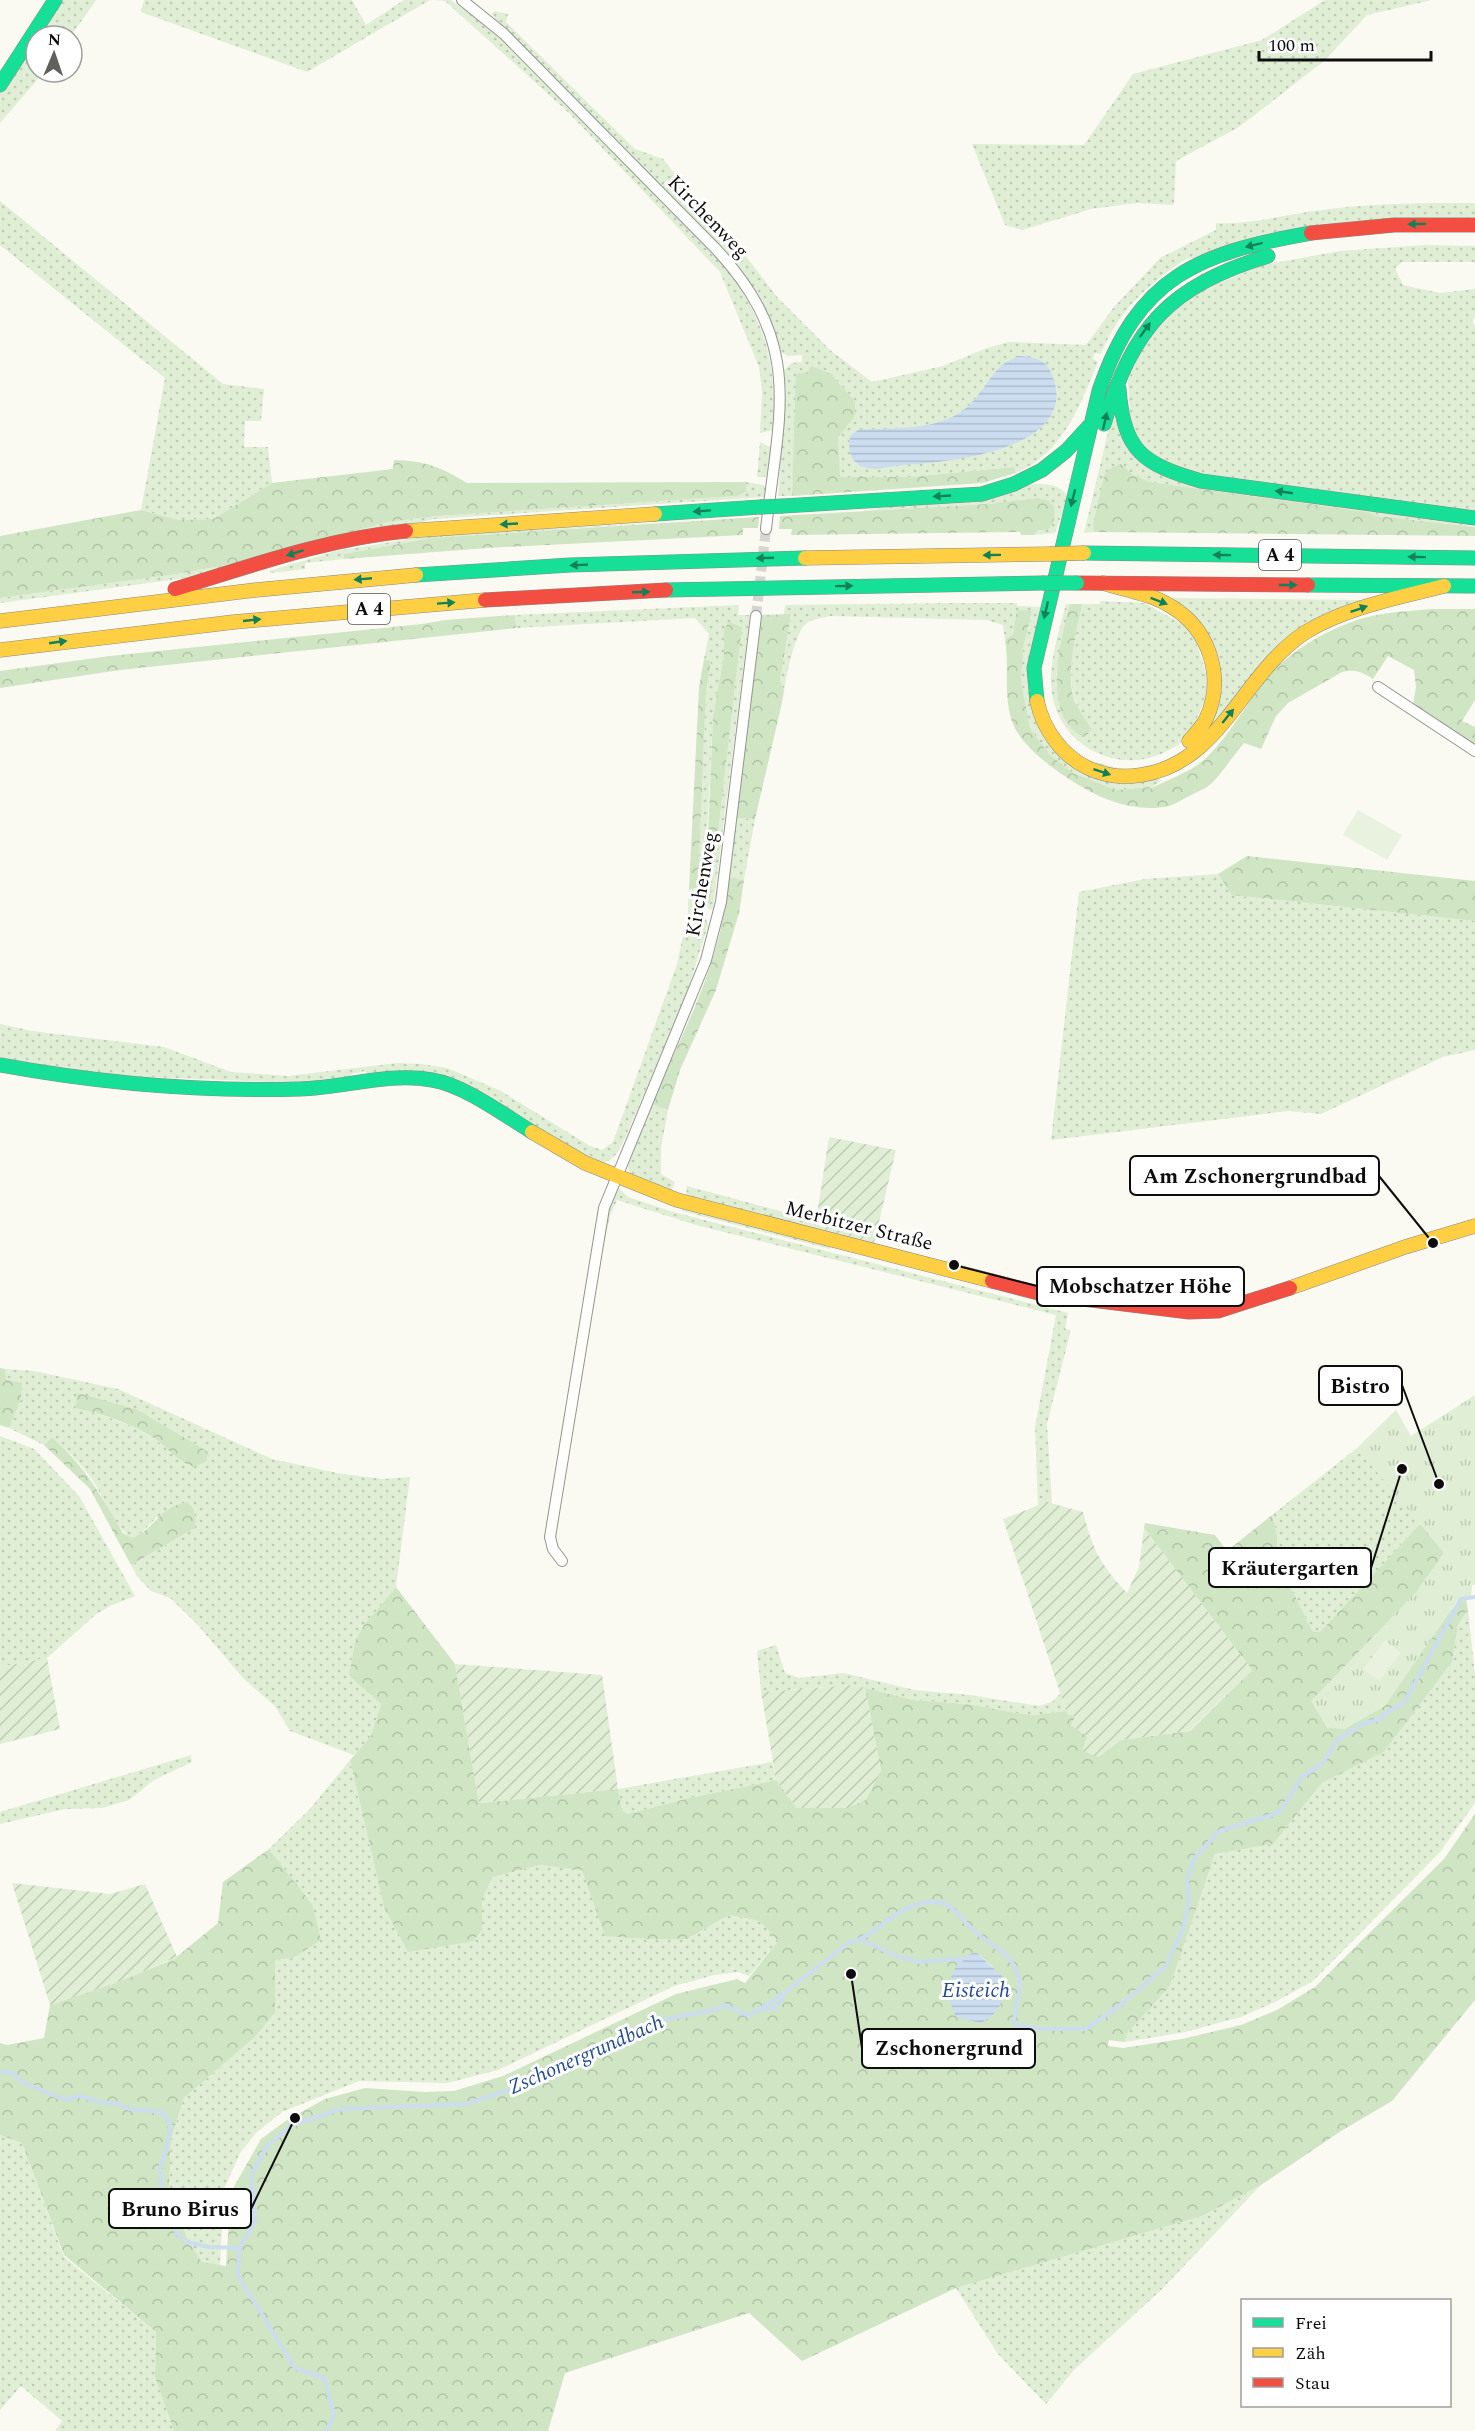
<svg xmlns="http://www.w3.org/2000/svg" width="1475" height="2431" font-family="Spectral,serif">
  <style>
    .grass { fill: url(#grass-dots); fill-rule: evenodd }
    .forest { fill: url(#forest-crowns); fill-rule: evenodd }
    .park { fill: url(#park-tufts) }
    .garden { fill: url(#garden-furrows) }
    .pitch { fill: #e9f2de }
    .water { fill: url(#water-rules) }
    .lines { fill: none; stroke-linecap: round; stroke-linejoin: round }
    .stream { stroke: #ccddf0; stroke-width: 4 }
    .street-tunnel { stroke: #d6d6d0; stroke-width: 10; stroke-dasharray: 10 5; stroke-linecap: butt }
    .street-casing { stroke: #949490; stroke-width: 12 }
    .fast-casing { stroke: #8a8a87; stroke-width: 15 }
    .slow-casing { stroke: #8a8a87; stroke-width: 15 }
    .jam-casing { stroke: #8a8a87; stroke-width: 15 }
    .street { stroke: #fefefd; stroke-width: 10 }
    .fast { stroke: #16e098; stroke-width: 14 }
    .slow { stroke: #ffcf43; stroke-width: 14 }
    .jam { stroke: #f24e42; stroke-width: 14 }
    .fast-bridge-casing { stroke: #81817d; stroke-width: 15; stroke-linecap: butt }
    .slow-bridge-casing { stroke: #81817d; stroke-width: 15; stroke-linecap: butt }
    .fast-bridge { stroke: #16e098; stroke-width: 14 }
    .slow-bridge { stroke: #ffcf43; stroke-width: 14 }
    .oneway { fill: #128159 }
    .labels { text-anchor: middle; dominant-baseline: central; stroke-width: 6; stroke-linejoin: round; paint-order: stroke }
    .shield { fill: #fff; stroke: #565656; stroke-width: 1.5 }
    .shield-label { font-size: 18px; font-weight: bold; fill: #0d0d0d }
    .street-label { font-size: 20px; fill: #0d0d0d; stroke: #fff }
    .water-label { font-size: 21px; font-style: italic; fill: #244c91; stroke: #fff }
    .leader { fill: none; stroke: #0d0d0d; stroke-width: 2 }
    .callout-dot { fill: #0d0d0d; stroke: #fff; stroke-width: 2 }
    .callout { fill: #fff; stroke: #0d0d0d; stroke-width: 2 }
    .callout-label { font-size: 21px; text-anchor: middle; font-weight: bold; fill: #0d0d0d }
  </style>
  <defs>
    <pattern id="grass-dots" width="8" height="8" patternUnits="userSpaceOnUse" patternTransform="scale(1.5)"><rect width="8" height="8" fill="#dfeed4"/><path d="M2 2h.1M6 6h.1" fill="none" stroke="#becbb5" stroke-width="1.8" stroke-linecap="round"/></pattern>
    <pattern id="forest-crowns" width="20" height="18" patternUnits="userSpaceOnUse" patternTransform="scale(1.5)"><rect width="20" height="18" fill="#cfe5c3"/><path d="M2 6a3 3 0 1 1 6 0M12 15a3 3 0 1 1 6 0" fill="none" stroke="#b1c3a6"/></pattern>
    <pattern id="park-tufts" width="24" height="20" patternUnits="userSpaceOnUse" patternTransform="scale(1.5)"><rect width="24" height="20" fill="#dfeed4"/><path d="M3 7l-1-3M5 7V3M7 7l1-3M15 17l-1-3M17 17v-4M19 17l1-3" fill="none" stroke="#becbb5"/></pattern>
    <pattern id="garden-furrows" width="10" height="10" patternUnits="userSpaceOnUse" patternTransform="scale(1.5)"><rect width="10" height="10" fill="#dfeed4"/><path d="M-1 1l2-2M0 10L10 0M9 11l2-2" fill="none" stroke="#becbb5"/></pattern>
    <pattern id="water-rules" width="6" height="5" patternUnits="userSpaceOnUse" patternTransform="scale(1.5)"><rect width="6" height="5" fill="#ccddf0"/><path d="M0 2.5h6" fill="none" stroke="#aebccd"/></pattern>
  </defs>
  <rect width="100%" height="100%" fill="#fafaf2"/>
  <path class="grass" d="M60,0H96L71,36H38Z
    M144,0H352L366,25L404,0H430L307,72L141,12Z
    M435,0H451L487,26L571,108L729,271C767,325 776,365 774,430L760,433L762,392L759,367L720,272L568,112L445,1Z
    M1325,0H1432L1367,15L1324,61L1239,127L1176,161L1174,205L1137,203L1091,209L1022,230L1005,225L972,144L1084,145L1133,74L1262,40Z
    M494,11L508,14L506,22L635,149L663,159L699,204L739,247L777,297L830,350L872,382L943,366L987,348L1009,342L1086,345L1114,307L1160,258L1216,230V223C1252,225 1286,214 1322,210C1373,203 1423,203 1475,203V217L1186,259C1147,285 1119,310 1101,354L1095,353L1093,359L1098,362C1080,406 1063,453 1016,473L1013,467L910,477H839L838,438L855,416V401L831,374L808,372L797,374L792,496H778L786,389L784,370L792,363L802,362V355L789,356L782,353L760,298L739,267L630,153L496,20L492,14Z
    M34,57L36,59V72H44L0,123V94L23,58Z
    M0,201L223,384L264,389L261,421H245L244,447H268L272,483L213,519L179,520L141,510L165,378L0,245Z
    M1425,245L1475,246V262H1402L1395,268L1403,285L1440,293L1475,289V317L1472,321L1475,326V513L1170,469L1131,433L1128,380L1145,343L1188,296L1263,265L1340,251Z
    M1112,415L1139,461L1475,527L1377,516L1367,512L1150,482L1132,474L1121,464L1093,525L1094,532L1084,533Z
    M760,442L770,447C771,455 771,471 765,477H757Z
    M746,482L763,485L766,488L764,497L434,519L193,577L0,603V598L177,574L242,562L388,522L437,516L736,496L746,492Z
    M1036,484C1050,484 1061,485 1068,497L1055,533L1034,535L1036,530H1048C1055,523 1055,516 1054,506L1037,498L988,504L862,511Z
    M690,521L431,538L344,554V559L305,563V569L270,573L269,571L336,551L433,535Z
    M1168,598L1364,600L1338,611L1210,727L1219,676Z
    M1100,601L1144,603L1192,629L1210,686C1203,702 1197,722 1187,737C1182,744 1173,748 1165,752C1122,774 1067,750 1054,703C1045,671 1058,636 1066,604H1070L1056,675L1087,720C1084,715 1079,710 1077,704C1064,679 1077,631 1082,604H1100Z
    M956,603H1017V606L1041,607L1028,667L1055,751L1162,780L1150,789L1149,787L1117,790L1073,773L1049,754L1030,728L1021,680L1023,648L1032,611H1017L1013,634L1005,640L1003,625L987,620L830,616C822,618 813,619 807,623C795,631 786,677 784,691L780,681L791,615H784L785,605Z
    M739,605L738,615H750L713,908L711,910L705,906L710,902L742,627L724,629V655L713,716L704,894L700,895L699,913L707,920L708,925L685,999L622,1145C616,1155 610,1165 596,1162L466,1087L368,1076L365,1071L351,1074V1078L300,1083L123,1076L46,1069L0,1057V1024L32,1031L164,1047L231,1072L288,1076L397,1063L421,1064L447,1068L499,1090L590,1146L602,1150L613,1142L677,964L688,913L689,889L698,888L706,693L711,663L704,659L709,634L695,618L516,628L515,615Z
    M736,818L755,819L744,880L728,877Z
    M1218,874L1232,895L1475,921V1050L1443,1057L1321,1114L1288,1111L1051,1140L1079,892L1145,879Z
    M651,1104L668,1110L661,1148V1174L675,1182L671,1192L630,1175L627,1161Z
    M687,1186L817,1221L815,1227L686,1196Z
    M619,1188L628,1197L673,1212L1068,1313L1065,1329L1071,1330L1047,1424L1052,1504L1047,1503L1038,1506L1035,1427L1056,1315L696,1225L617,1200L610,1216L602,1253L562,1494L606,1209L615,1189Z
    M682,1208L831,1246L830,1249L682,1211Z
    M5,1369L34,1371L118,1389L272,1459L337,1473L382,1479L410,1477L396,1587L364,1625L355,1641L349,1676L381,1704L371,1736L354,1755L290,1731L275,1706L244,1679L196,1623L170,1598L151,1591L137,1576L131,1565L195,1528L157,1517L138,1536L132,1538C112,1526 104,1496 91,1478C80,1462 67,1450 52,1437L44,1445L9,1428L21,1399L22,1383L6,1379ZM75,1408L138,1410L199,1446L208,1452L207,1461L192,1467C174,1459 170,1450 154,1439C131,1423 103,1415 75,1408Z
    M0,1436L34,1449L79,1496L135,1596L110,1606L95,1615L47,1658L0,1667Z
    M1357,1448L1421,1523L1320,1632H1313L1278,1562L1277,1534L1272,1515Z
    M1468,1609L1475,1676V1803L1440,1852L1313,1981L1275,2002L1241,2017L1185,2032L1125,2042L1126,2035L1170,1986L1215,1854L1273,1844L1322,1783L1384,1752L1452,1662L1458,1625Z
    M776,1645L785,1673L799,1678L844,1673L914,1690L970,1695L1039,1706L1052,1702L1060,1694L1066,1711L1034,1715L1017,1713L967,1704L913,1700L852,1685L761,1692L757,1651Z
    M191,1755L192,1762L154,1780L129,1800L102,1808L65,1809L0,1824V1812Z
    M350,1760L384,1907L482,1930V1899L493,1877L540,1865L582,1869L687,1939L729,1915L761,1921L778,1941L749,1976L738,1972L714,1975L674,1986L498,2070L447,2083L359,2081L282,2112L256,2133L240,2153L224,2189L220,2266L202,2262L188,2240L169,2189L171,2139L184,2098L255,2037L275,2013V1960L293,1958L312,1904L269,1849L310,1809Z
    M772,1762L776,1780L689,1798L627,1814L622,1810L618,1789Z
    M0,2135L22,2143L64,2257L156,2332L155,2377L174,2431H55L62,2421L21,2386L0,2410Z
    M1261,2185L1161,2290L1074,2370L1046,2404L998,2354L956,2288L1202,2216Z"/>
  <path class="forest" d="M811,366L831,374L855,401V416L838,438L840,477H910L1014,467L1016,473L982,483L792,496L796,374L808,372Z
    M394,460C425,461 441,467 467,483L746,482V492L737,496L437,516L388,522L242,562L177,574L0,598V536L141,510L179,520L213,519L272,483L393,469Z
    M1121,464L1132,474L1150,482L1367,512L1377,516L1475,527V536L1094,532L1093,525L1104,476L1108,470Z
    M1037,498L1047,500L1054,506C1055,516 1055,523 1048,530H1036L1034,535H1021L1020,532L791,535L792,529H779L780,516L988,504Z
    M759,517L758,528H743V535L487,548L344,559V554L431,538Z
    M1070,604H1082C1077,631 1064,679 1076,704C1080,713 1087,720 1091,729L1088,734L1083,737C1040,713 1061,641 1070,604Z
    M1432,609H1475V700L1462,721L1475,727V746L1413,705L1416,687L1414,670L1388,656L1373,679C1362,672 1355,669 1342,672L1288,703L1276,716L1261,749L1244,743C1234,755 1224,770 1213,782C1207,788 1197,792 1189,796C1183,799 1176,804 1169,806C1133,814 1095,797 1066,777C1048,765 1023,746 1014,726C1002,699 1010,668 1005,640L1013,634L1017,610L1032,611L1023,648L1021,680L1030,728L1049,754L1073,773L1117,790L1149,787L1150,789C1170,778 1193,772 1209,755C1230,734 1246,705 1264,681C1288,652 1328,628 1364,618C1386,612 1409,611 1432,609Z
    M791,614L780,681L784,691L781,707L755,819L736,818L762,615Z
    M515,615L516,628L120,670L0,688V671L110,656L422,624L445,620Z
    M729,622L742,627L710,902L705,906L713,716L724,655V629Z
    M704,659L711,662L706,693L698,888L689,889L699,687Z
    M1247,856L1475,881V921L1232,895L1218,874Z
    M728,877L744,880L739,913L716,990L680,1070L668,1110L651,1104C676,1048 706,991 720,932C724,914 726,895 728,877Z
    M0,1368L5,1369L6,1379L22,1383L21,1399L9,1428L0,1425Z
    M78,1393L138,1410L199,1446L208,1452L207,1461L193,1467C174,1459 170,1450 155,1439C131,1423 103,1414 75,1408Z
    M52,1437C86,1467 100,1495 123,1533L132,1538C155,1529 158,1508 187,1502C196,1509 196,1517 195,1528L131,1565L90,1489L44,1445Z
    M1272,1515L1277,1534L1278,1562L1313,1632H1320L1421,1523L1444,1553L1418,1590L1449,1613L1457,1603L1466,1599L1468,1609L1458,1625L1452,1662L1384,1752L1322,1783L1273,1844L1215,1854L1170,1986L1126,2035L1125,2042L1109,2040L1108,2046L1123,2048L1182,2039L1241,2025L1277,2010L1315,1987L1444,1859L1475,1814V2000L1392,2101L1341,2131L1261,2185L1202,2216L956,2288L802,2361L749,2313L565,2373L548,2431H174L155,2377L156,2332L64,2255L22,2143L0,2135V2043L7,2045L44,2038L50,2005L115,1983L174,1959L218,1923L223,1882L269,1849L312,1904L321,1940L293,1958L275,1960V2013L255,2037L184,2098L171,2139L169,2189L188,2240L202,2262L226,2266L231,2192L261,2139L287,2120L325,2099L365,2088L425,2092L454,2091L503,2076L676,1994L737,1979L745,1983L778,1941L760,1921L729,1915L687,1939H650L605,1936L582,1870L540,1865L493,1877L482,1899V1930L473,1941L408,1952L384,1907L350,1760L371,1736L381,1704L349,1676L355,1641L364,1625L396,1587L455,1664L479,1803L618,1789L622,1810L627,1814L689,1798L776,1780L797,1808L881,1771L865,1688L913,1700L967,1704L1017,1713L1034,1715L1066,1711L1068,1715H1076L1071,1725L1087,1736L1098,1757L1121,1740L1190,1731L1252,1670L1144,1528L1145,1523L1215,1535L1227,1551ZM976,1952L993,1967L956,2017Z"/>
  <path class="park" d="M1475,1395V1585H1472L1471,1598L1456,1603L1385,1706L1345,1729L1327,1728L1311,1701L1418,1590L1444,1553L1357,1448L1396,1410L1411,1436Z"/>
  <path class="garden" d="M829,1137L896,1150L874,1243L815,1227Z
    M1047,1502L1083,1512C1093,1550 1100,1564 1127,1593L1139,1567L1144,1528L1252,1670L1189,1731L1121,1740L1098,1757L1082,1751L1087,1736L1071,1725L1076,1716L1068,1715L1066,1711L1003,1519Z
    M47,1658L60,1729L0,1744V1667Z
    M455,1664L602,1675L618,1789L479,1803Z
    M852,1685L865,1688L881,1771L866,1800L848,1808H797L776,1780L761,1692Z
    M12,1883L110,1894L145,1884L177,1957L115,1983L50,2005Z"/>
  <path class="pitch" d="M1358,810L1402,835L1387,860L1343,835Z
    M1385,1640L1401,1653L1379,1681L1363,1669Z"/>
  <path class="water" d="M1018,356C1035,357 1047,359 1053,377C1079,450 949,462 904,465C892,466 870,472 859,465C849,459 848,446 850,436L858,430C893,427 937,432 966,408C979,397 987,381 998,369C1003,363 1011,360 1018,356Z
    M976,1952L1005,1979C1003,2002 1002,2011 981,2023L956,2017L945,1989L960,1959Z"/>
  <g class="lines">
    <path class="stream" d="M862,1940L896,1956L920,1962L960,1959L961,1963
      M763,2009H773L782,2000V1995
      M0,2071L12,2073L24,2083L65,2100L79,2096L103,2103H117L129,2109L162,2112L170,2123L169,2138L160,2169L164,2200L177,2234L187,2242L209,2247L240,2248
      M326,2431L334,2415L324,2378L295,2368L237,2274L240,2248L255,2221L251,2176L267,2146L292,2125L342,2109L466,2104L541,2080L616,2040L662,2020L715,2010L725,2005L749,2016L782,1995L848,1943C875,1937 888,1914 915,1905C921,1903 932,1901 938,1902C953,1904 960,1918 970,1927C985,1943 1012,1951 1018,1975C1023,1992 1014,2007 1014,2024L1039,2029H1086L1123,2003L1166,1966L1183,1929L1189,1901L1187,1881L1194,1859L1210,1841L1220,1831L1275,1814L1284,1806L1302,1777L1323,1763L1337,1740L1365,1723L1382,1719L1384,1714L1404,1703L1461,1599L1475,1597"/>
    <path class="street-tunnel" d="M756,616L766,529"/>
    <g class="street-casing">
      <path id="street" d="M462,0L504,34L715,248C805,344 779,411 766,529
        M1378,687L1475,751
        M562,1561L553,1549L550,1537L604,1208L706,960L721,902L756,616"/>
    </g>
    <g class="fast-casing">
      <path id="fast" d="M0,85L55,0
        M1119,389C1124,452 1143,464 1201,481L1475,518
        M1104,424C1133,326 1170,286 1268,256
        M783,506L982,494L1014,484L1042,470L1066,451L1089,426
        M655,514L760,507
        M1084,553L1475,558
        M416,575L570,565L805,558
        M1308,585L1475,586
        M666,590L1042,583
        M1037,701L1034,668L1099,391C1138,276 1198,253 1311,233
        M0,1065C98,1083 200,1092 300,1089C344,1088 388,1072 432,1080C464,1085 504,1115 532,1132"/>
    </g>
    <g class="slow-casing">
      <path id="slow" d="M406,531L655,514
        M805,558L1050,554
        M1103,583C1126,590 1152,594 1172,607C1210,630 1225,679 1206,719C1202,727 1195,734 1189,741
        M0,621L256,590L416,575
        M0,650L234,622L485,600
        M1037,701C1043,729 1062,756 1088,768C1105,776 1123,778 1141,775C1221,764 1243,672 1306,632C1347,607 1398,598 1444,586
        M532,1132L585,1163L677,1200L992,1281
        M1290,1288L1405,1247L1475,1226"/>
    </g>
    <g class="jam-casing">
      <path id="jam" d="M1311,233L1394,225H1475
        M1077,583L1308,585
        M175,589C251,566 326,539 406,531
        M485,600L666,590
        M992,1281L1042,1294L1189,1312L1218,1311L1290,1288"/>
    </g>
    <use href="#street" class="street"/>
    <use href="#fast" class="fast"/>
    <use href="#slow" class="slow"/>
    <use href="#jam" class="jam"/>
    <g class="fast-bridge-casing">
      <path id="fast-bridge" d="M760,507L783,506
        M1042,583H1077"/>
    </g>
    <g class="slow-bridge-casing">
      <path id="slow-bridge" d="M1050,554L1084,553"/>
    </g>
    <use href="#fast-bridge" class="fast-bridge"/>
    <use href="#slow-bridge" class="slow-bridge"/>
  </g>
  <defs><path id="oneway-solid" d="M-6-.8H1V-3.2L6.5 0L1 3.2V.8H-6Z" transform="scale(1.5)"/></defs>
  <g class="oneway">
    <use href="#oneway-solid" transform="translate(1417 224) rotate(179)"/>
    <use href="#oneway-solid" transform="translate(1254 245) rotate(166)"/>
    <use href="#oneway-solid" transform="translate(1145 330) rotate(-54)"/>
    <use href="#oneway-solid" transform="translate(1105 421) rotate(-77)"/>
    <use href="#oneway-solid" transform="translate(1284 492) rotate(-172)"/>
    <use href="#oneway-solid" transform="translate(942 496) rotate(177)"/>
    <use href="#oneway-solid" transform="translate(1073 498) rotate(104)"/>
    <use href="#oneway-solid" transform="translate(702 511) rotate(176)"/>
    <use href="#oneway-solid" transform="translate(509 524) rotate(177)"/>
    <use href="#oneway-solid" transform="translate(295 553) rotate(162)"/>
    <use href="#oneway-solid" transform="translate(992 555) rotate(179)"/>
    <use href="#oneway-solid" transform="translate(1222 555) rotate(-179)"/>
    <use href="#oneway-solid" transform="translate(1417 557) rotate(-179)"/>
    <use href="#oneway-solid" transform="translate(765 558) rotate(178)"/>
    <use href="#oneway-solid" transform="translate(579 565) rotate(177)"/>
    <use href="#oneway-solid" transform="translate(363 579) rotate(175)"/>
    <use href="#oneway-solid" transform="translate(1288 585)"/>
    <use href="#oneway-solid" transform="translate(844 586) rotate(-1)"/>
    <use href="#oneway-solid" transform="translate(641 592) rotate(-2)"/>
    <use href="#oneway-solid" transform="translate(1159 601) rotate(21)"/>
    <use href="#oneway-solid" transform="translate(446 603) rotate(-4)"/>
    <use href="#oneway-solid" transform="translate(1359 609) rotate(-19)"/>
    <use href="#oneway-solid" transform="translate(1046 610) rotate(103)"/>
    <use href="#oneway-solid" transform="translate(252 620) rotate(-6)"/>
    <use href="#oneway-solid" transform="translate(58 642) rotate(-8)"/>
    <use href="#oneway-solid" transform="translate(1228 716) rotate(-51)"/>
    <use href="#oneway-solid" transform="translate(1102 772) rotate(18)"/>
  </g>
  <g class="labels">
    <g class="shield">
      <rect x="1259" y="540" width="42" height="30" rx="4.5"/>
      <rect x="348" y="594" width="42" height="30" rx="4.5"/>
    </g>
    <g class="shield-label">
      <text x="1280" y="555">A 4</text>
      <text x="369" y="609">A 4</text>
    </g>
    <g class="street-label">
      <text transform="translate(708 217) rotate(46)">Kirchenweg</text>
      <text transform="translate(702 884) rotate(-80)">Kirchenweg</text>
      <text transform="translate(859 1226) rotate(14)">Merbitzer Straße</text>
    </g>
    <g class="water-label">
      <text x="976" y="1991">Eisteich</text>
      <text transform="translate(586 2055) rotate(-24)">Zschonergrundbach</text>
    </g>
  </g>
  <path class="leader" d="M1433 1243L1379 1176M954 1265L1037 1286M1439 1484L1402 1385M1402 1469L1371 1568M851 1974L862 2048M295 2118L251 2209"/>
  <g class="callout-dot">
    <circle cx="1433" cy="1243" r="6"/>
    <circle cx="954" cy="1265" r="6"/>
    <circle cx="1439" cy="1484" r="6"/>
    <circle cx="1402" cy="1469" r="6"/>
    <circle cx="851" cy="1974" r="6"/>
    <circle cx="295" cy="2118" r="6"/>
  </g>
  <g class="callout">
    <rect x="1130" y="1156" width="249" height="39" rx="6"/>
    <rect x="1037" y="1267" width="207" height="39" rx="6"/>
    <rect x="1319" y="1366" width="83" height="39" rx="6"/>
    <rect x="1209" y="1548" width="162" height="39" rx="6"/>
    <rect x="862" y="2029" width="173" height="39" rx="6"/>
    <rect x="109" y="2189" width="142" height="39" rx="6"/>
  </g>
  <g class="callout-label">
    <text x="1255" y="1183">Am Zschonergrundbad</text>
    <text x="1140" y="1293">Mobschatzer Höhe</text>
    <text x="1360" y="1393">Bistro</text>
    <text x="1290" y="1575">Kräutergarten</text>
    <text x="949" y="2055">Zschonergrund</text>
    <text x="180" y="2216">Bruno Birus</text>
  </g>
  <rect x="1241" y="2299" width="210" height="108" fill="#ffffff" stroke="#9e9e9e" stroke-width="1.5"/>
  <rect x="1253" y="2318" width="30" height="9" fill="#16e098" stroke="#9e9e9e" stroke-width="1.5"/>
  <text x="1295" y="2329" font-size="18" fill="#0d0d0d">Frei</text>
  <rect x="1253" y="2348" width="30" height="9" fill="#ffcf43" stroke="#9e9e9e" stroke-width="1.5"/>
  <text x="1295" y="2359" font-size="18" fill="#0d0d0d">Zäh</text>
  <rect x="1253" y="2378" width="30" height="9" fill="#f24e42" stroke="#9e9e9e" stroke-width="1.5"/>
  <text x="1295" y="2389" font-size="18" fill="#0d0d0d">Stau</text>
  <g transform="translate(54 54) rotate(2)"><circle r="28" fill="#ffffff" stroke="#9e9e9e" stroke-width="1.5"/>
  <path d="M0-4.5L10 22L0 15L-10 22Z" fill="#60605d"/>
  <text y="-9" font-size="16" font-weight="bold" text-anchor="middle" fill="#0d0d0d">N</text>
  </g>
  <path d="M1259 51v9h172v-9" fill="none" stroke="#0d0d0d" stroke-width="3"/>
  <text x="1268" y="51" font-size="18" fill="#0d0d0d" stroke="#ffffff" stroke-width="4.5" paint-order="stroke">100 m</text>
</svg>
